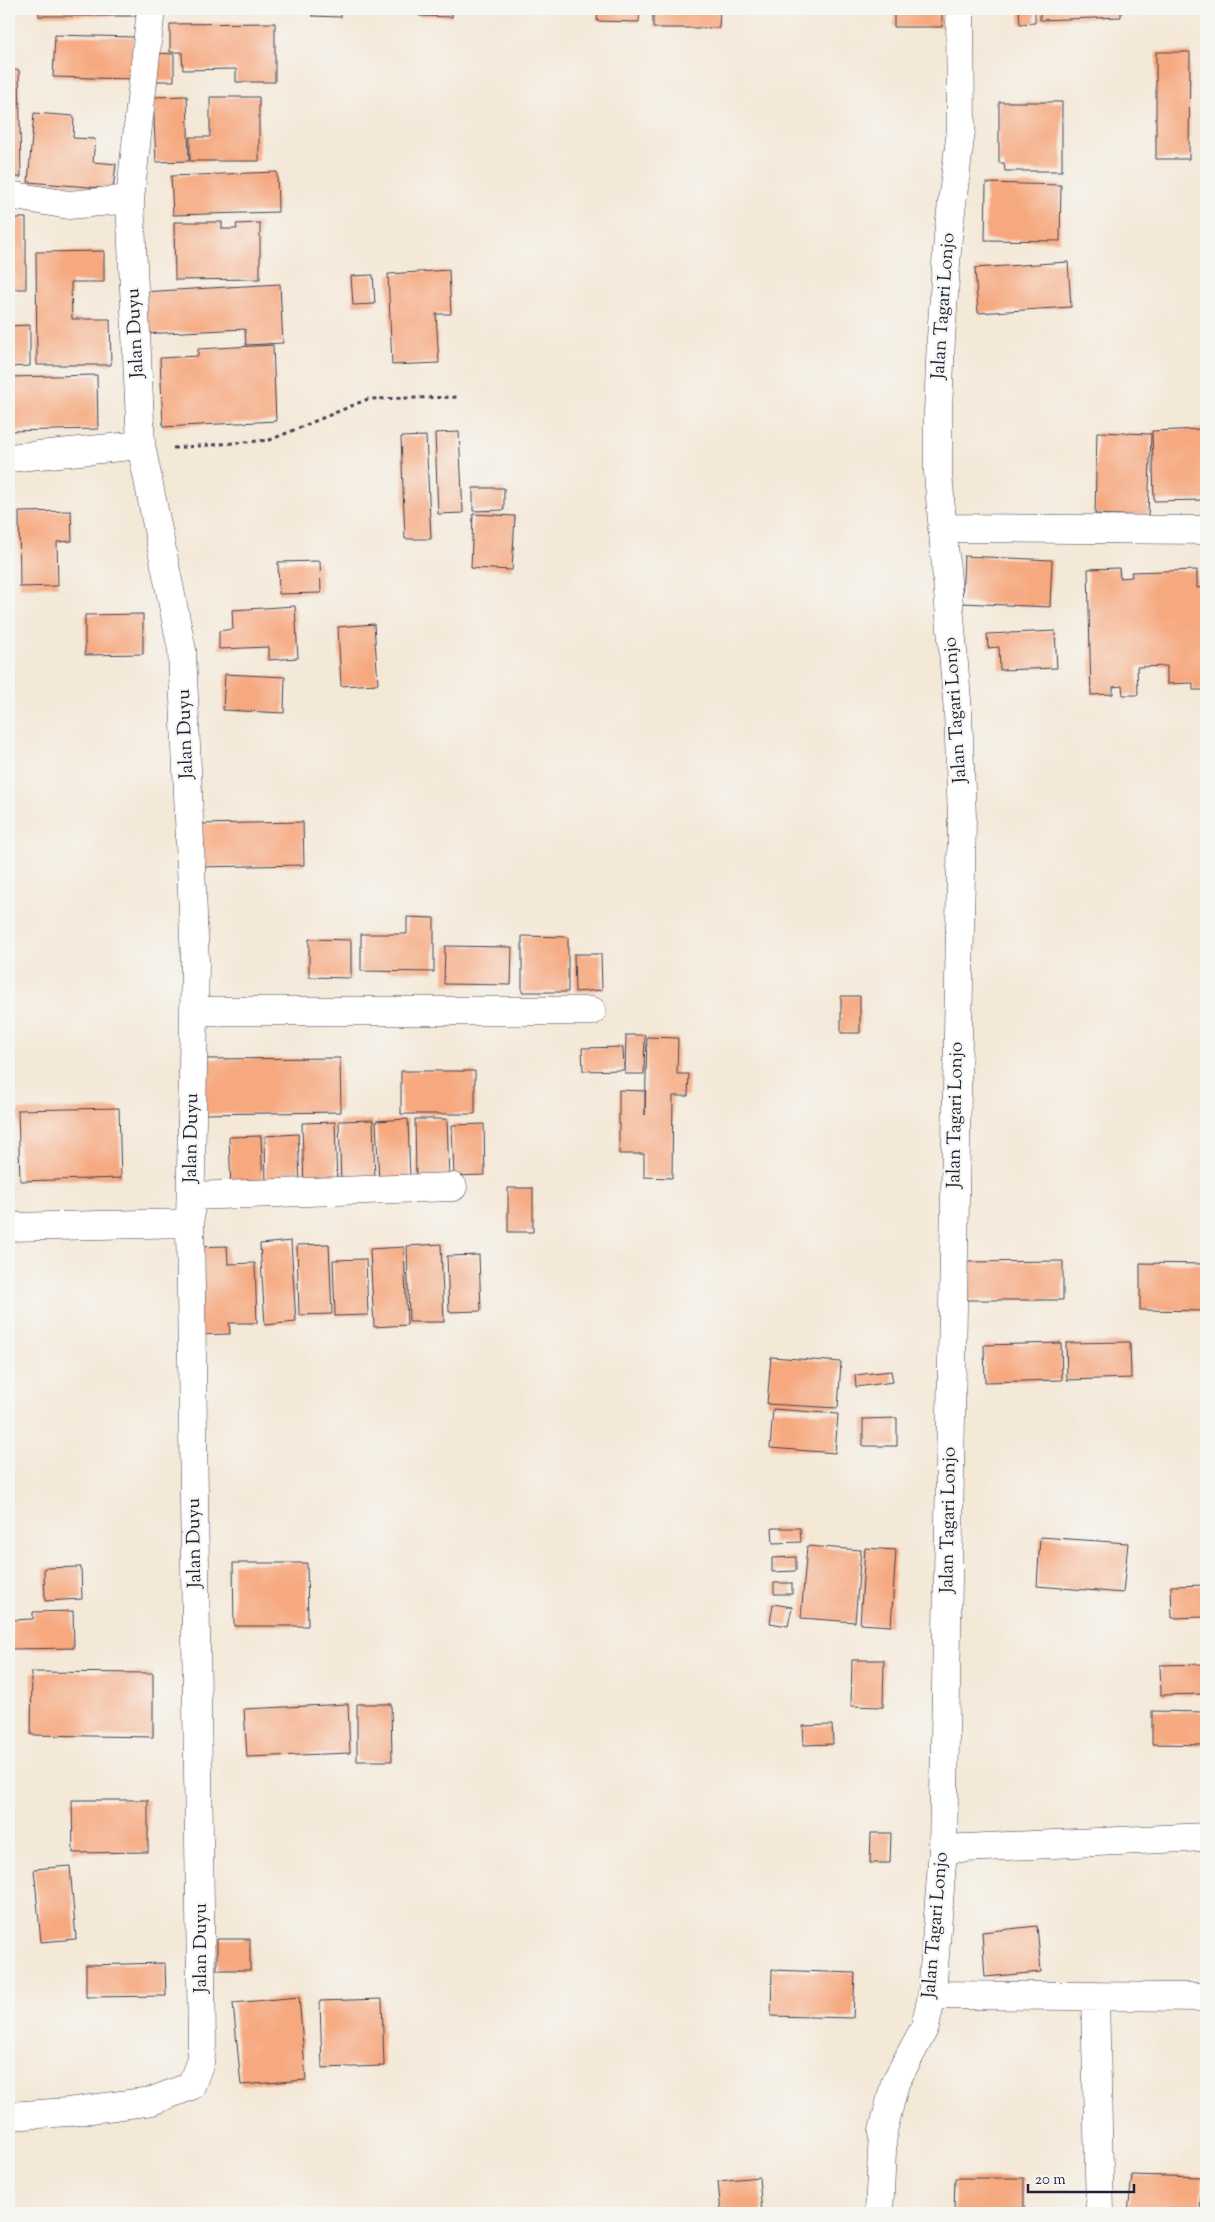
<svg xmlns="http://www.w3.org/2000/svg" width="1215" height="2222" font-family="'Sorts Mill Goudy',serif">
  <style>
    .building { fill: #f6a87f }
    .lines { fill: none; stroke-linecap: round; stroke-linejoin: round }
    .minor-casing { stroke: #424052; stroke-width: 29 }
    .path { stroke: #424052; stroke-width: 3; stroke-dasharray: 4 4; stroke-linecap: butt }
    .minor { stroke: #fff; stroke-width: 28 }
    .labels { text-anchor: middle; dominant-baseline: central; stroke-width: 4.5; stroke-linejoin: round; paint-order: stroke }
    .street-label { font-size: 19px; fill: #22223b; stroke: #f6f6f2 }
  </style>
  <rect width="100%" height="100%" fill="#f6f6f2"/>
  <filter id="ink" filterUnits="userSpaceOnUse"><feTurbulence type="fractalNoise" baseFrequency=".02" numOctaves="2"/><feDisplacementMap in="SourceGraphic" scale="10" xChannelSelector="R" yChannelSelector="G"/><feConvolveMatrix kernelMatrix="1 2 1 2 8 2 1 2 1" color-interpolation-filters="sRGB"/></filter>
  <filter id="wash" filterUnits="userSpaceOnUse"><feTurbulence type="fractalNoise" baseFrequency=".0096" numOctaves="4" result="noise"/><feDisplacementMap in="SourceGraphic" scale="20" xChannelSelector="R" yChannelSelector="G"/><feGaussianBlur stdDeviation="1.12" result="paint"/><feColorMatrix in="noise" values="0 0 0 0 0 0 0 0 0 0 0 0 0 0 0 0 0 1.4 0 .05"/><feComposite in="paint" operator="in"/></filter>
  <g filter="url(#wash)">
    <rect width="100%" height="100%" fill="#f4e8d7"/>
    <g id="blocks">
      <path class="building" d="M39,9H136V16H39Z
        M312,9H341V17L312,16Z
        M420,9H452V17L419,16Z
        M598,9H640L639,22L597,21Z
        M653,9H720L719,28H653Z
        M894,9H942V27H894Z
        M1019,9H1035V23L1020,24Z
        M1040,9H1121V17L1040,20Z
        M275,23V82H236V69L183,70L182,52H170V24Z
        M55,35L134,37L133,79L53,77Z
        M1156,52H1190L1189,159H1156Z
        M154,53L174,54V81H153Z
        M9,70H19L21,177H9Z
        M187,96L189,161L156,162L153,97Z
        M210,97H259V161H190V137H210Z
        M999,102H1062V171H1005L1004,163H999Z
        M34,113L74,116L73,138L95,139L93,162L116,164L113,189L28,182Z
        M277,172L278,212L173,215L171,176Z
        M986,183L1061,185L1060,241L985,240Z
        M9,218H26V289H9Z
        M174,222H222V229H237L236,224L260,223V279L175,280Z
        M104,251V282H71L72,319H110L111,365H37L36,252Z
        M1068,262L1071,307L978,313L975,268Z
        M449,270L451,314H436L439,363L392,365L388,274Z
        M373,275L375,304L353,305L351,276Z
        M280,284L283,343L246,345L245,329L143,334L141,292Z
        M30,325V366L9,367V326Z
        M273,345L276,421L163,427L160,358L198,356V349Z
        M97,375L98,429L9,431V377Z
        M1204,429L1206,500L1154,501L1152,431Z
        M459,432L463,513L438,514L435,433Z
        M1097,432L1151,434L1148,516L1095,514Z
        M426,436L431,539H405L401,437Z
        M473,488H504V510L473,511Z
        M71,511L72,541L57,542L58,586L20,587L19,512Z
        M473,514L515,516L512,570L471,568Z
        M964,556L1052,560L1050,607L962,603Z
        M320,561L321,593L279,594L278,562Z
        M1119,568L1120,578L1132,577L1131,572L1197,570V588L1204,587V574H1206V690H1193V683L1167,684V666L1137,667L1138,695H1123L1122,686L1113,687V694L1091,695L1088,569Z
        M295,606L298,658L269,660V647L219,649V631L233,629L232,610Z
        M143,614V654L85,655V615Z
        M374,624L378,684L341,686L338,627Z
        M1055,631L1057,668L1000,670L999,647L988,648L987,634Z
        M225,674L285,677L284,713L223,710Z
        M303,822L304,865L199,867V824Z
        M407,917L434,918V972L361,971V934H407Z
        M522,936L568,937V992H522Z
        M309,939L351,940V978L309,977Z
        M445,946L512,947L511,985L444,984Z
        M574,954H601L602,990L575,992Z
        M841,996H860V1033H841Z
        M626,1035H645L644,1074H625Z
        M647,1037L678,1038L677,1074H689L688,1096H673L672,1178L644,1177V1154H619V1090L645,1091V1115Z
        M623,1047L624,1070L583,1071L582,1048Z
        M340,1058L341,1112L202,1114V1059Z
        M401,1071H475V1114H401Z
        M119,1108L121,1178L20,1181L18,1110Z
        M408,1119L410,1179L379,1181L376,1121Z
        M415,1119H447L449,1178H416Z
        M373,1120L375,1181L341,1182L339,1121Z
        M335,1122L337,1186L304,1187L302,1123Z
        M484,1124L485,1175L454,1176L452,1125Z
        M298,1134L300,1185L266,1187L265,1136Z
        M261,1136L263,1190L231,1191L229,1137Z
        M508,1188H533V1232H508Z
        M291,1241L296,1322L265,1325L260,1244Z
        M329,1244L332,1314L299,1315L297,1245Z
        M441,1244L444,1322H409L407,1246Z
        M227,1246L228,1264L255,1263L257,1323H229L230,1334L195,1335L192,1247Z
        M404,1247L407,1325L374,1327L370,1249Z
        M479,1255L481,1311L449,1312L447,1256Z
        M366,1259L368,1315L335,1316L333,1260Z
        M1063,1261V1300H962V1262Z
        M1140,1263L1206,1264V1311L1140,1310Z
        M1130,1342L1131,1378L1067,1380L1066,1343Z
        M1061,1343L1062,1380L985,1382L984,1345Z
        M771,1357L841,1362L838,1408L767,1404Z
        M891,1371L893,1382L856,1387L855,1375Z
        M773,1409L838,1414L835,1453L770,1448Z
        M897,1418V1446H863V1419Z
        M772,1528H800L801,1542L773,1543Z
        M1040,1537L1128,1543L1123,1593L1037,1586Z
        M807,1546L861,1550L855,1622L801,1618Z
        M865,1548L896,1550L891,1626L860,1624Z
        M796,1557V1571L772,1572V1558Z
        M233,1563H307L308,1626H234Z
        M81,1567L82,1599L45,1601L44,1568Z
        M774,1583H792V1594H774Z
        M1206,1585V1617L1172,1618L1171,1586Z
        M773,1604L792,1607L788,1626L770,1623Z
        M73,1611L74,1648L12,1649V1620L33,1619V1612Z
        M852,1660H884L883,1707L851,1706Z
        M1206,1664V1694L1161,1695L1160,1665Z
        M32,1672L153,1673V1737L31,1735Z
        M348,1704L350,1753L247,1757L244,1709Z
        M357,1704H391L392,1761H357Z
        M1152,1711L1206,1712V1745L1152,1744Z
        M832,1725L833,1744L804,1745L803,1726Z
        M72,1800H148V1852L73,1853Z
        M871,1833H891L890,1863H870Z
        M70,1866L76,1939L41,1942L34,1869Z
        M1037,1926L1041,1972L985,1977L982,1932Z
        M217,1939H250V1970H217Z
        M165,1963L166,1996L86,1997V1965Z
        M772,1970L855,1973L853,2018L771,2016Z
        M299,1997L306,2080L241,2085L233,2003Z
        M382,1999L384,2066L322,2068L320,2001Z
        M1132,2175L1202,2177L1200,2213H1128Z
        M759,2177L762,2213H721L718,2181Z
        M955,2178H1024V2213H954Z
        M899,2208L918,2213H898Z"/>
    </g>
  </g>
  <g filter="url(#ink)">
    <use href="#blocks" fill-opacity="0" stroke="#424052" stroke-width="1"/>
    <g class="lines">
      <g class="minor-casing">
        <path id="minor" d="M9,195L69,205L130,199
          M9,458L141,445
          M942,528L1206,530
          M195,1011H592
          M191,1196L453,1187
          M9,1227L190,1223
          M943,1849L1206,1837
          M932,1995L1206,1997
          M1095,1996L1100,2213
          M9,2116L68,2112L152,2101L191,2086L200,2062L202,2045L190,1223L195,962L182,650L141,445L130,199L151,9
          M879,2213L883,2131L895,2083L925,2027L932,1995L943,1849L962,818L958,712L938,473V413L941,338L948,236L961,130L960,9"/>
      </g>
      <path class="path" d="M173,448L270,440L368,399L459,397"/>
      <use href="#minor" class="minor"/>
    </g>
  </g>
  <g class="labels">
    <g class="street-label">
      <text transform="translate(944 306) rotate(-86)">Jalan Tagari Lonjo</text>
      <text transform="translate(136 333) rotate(-93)">Jalan Duyu</text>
      <text transform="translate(956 710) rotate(-94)">Jalan Tagari Lonjo</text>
      <text transform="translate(186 734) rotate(-92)">Jalan Duyu</text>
      <text transform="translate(956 1115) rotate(-89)">Jalan Tagari Lonjo</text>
      <text transform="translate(192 1138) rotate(-89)">Jalan Duyu</text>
      <text transform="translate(949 1520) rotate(-89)">Jalan Tagari Lonjo</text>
      <text transform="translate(195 1543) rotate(-91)">Jalan Duyu</text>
      <text transform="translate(936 1925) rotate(-85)">Jalan Tagari Lonjo</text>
      <text transform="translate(201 1948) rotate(-90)">Jalan Duyu</text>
    </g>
  </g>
  <rect width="1215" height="2222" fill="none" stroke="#f6f6f2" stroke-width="30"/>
  <path d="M1028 2184v8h106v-8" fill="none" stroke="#22223b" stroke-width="2.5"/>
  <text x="1035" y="2184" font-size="15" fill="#22223b" stroke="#f6f6f2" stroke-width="4" paint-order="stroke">20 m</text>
</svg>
